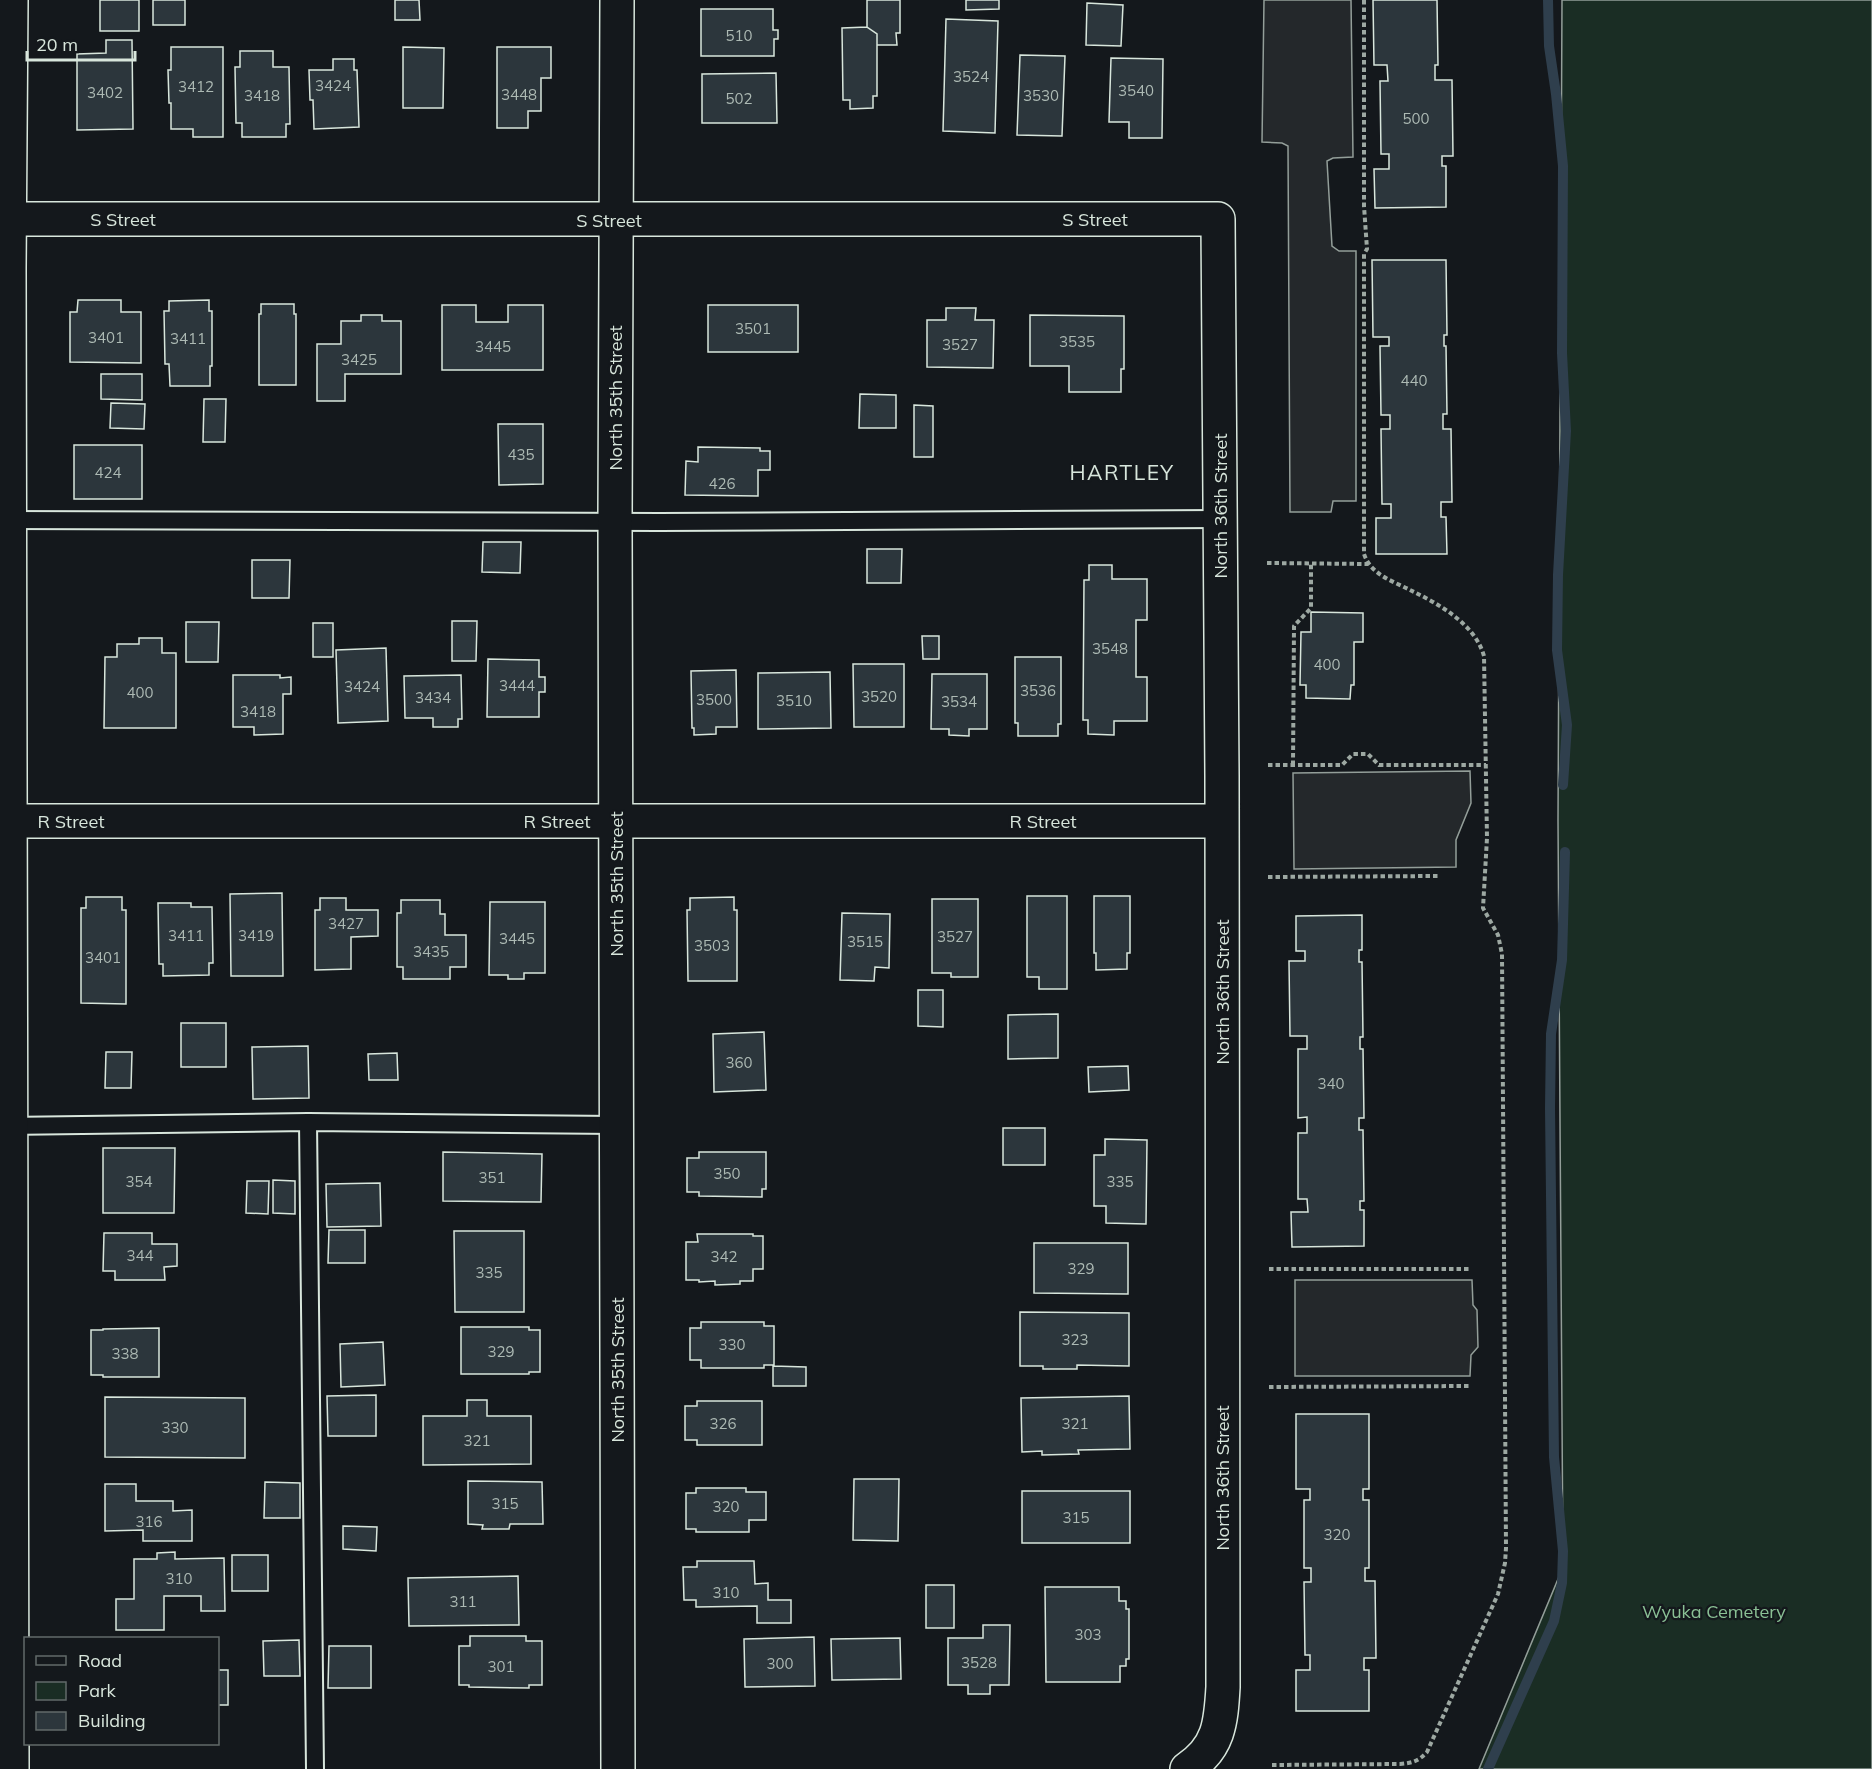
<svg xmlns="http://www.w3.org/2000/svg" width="1872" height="1769" font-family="Mulish,sans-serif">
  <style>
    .green { fill: #1a2d24; stroke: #939e99; stroke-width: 1.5 }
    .parking { fill: #24282b; stroke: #939e99; stroke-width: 1.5 }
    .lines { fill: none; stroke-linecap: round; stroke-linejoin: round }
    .stream { stroke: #2f3f4d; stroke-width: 10 }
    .building { fill: #2c363c; stroke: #d8e6dc; stroke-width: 1.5 }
    .service-casing { stroke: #d8e6dc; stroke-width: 20 }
    .minor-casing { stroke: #d8e6dc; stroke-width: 36 }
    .path { stroke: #9da8a2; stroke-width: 4; stroke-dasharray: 4.5 3; stroke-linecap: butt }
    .service { stroke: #14181c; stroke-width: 16 }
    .minor { stroke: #14181c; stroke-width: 33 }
    .labels { text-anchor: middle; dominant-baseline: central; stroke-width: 4.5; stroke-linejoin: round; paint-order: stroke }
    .number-label { font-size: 15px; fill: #adbab4 }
    .street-label { font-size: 18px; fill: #d8e6dc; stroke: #14181c }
    .park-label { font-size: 18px; fill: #8ac095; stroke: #14181c }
    .quarter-label { font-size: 21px; letter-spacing: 1.5px; fill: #d8e6dc; stroke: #14181c }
  </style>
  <rect width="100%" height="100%" fill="#14181c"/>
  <path class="green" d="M1562,0H1872V1769H1479L1563,1567L1558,820Z"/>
  <path class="parking" d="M1264,0H1351L1353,157L1333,158L1327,161L1332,246L1339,251H1356V501H1333L1331,512H1290L1288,146L1282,143L1262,142Z
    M1470,771L1471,803L1456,840V867L1294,869L1293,773Z
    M1295,1280H1472L1473,1305L1477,1310L1478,1347L1471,1355L1470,1376H1295Z"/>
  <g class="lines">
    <path class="stream" d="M1548,0L1549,46L1556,94L1563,166L1562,353L1566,431L1558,575L1557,650L1567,725L1563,785
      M1488,1769L1554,1621L1562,1583L1563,1551L1554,1457L1550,1108L1551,1034L1562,960L1565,852"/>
  </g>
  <path class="building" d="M100,0H139V31H100Z
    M153,0H185V25H153Z
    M395,0H419L420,20H395Z
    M867,0H900V33H896L897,45H877V34L867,27Z
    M966,0H999V9L966,10Z
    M1373,0H1437L1438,65H1435V80H1452L1453,156H1442V166H1446V207L1375,208L1374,169H1389V154H1381L1380,81H1388L1387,65H1374Z
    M1087,3L1123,5L1121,46L1086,45Z
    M701,9H773V30H778V39H774V56H701Z
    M946,19L998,21L995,133L943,131Z
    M867,27L877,34V96H873V108L850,109V100H843L842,28Z
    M106,40H132L133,129L77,130V54L106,53Z
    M171,47H223V137H193V129H171V103H169L168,70H171Z
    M403,47L444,48L443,108H403Z
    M497,47H551V78H541V111H528V128H497Z
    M240,51H273V67H289L290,124H286V137H242V123H236L235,67H240Z
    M1020,55L1065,56L1062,136L1017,135Z
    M1111,58L1163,59L1162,138H1129V122H1109Z
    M333,59H354V70H357L359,127L314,129L313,100H310L309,70H333Z
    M776,73L777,123H702V74Z
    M1372,260H1446L1447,335H1444V346H1446L1447,414H1443V429H1451L1452,502H1441V517H1446L1447,554H1376V518H1391V504H1382L1381,429H1390V415H1381L1380,346H1389V337H1373Z
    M78,300H121V312H141V363L70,362V312H77Z
    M209,300V311H212V366H210V386H170L169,364H165L164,311H169V301Z
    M261,304H294V314H296V385H259V314H261Z
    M442,305H476V322H508V305H543V370H442Z
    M708,305H798V352H708Z
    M946,308H976L975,320H994L993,368L927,367V320H946Z
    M361,315H382V321H401V374H345V401H317V344H341V321H361Z
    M1030,315L1124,316V369H1121V392H1069V366H1030Z
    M101,374H142V400L101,399Z
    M860,394L896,395V428H859Z
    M204,399H226L225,442H203Z
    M111,403L145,404L144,429L110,428Z
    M914,405L933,406V457H914Z
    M498,424H543V484L499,485Z
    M74,445H142V499H74Z
    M698,447L760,448V451H770V470H758V496L685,495L686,461L698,462Z
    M483,542H521L520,573L482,572Z
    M867,549H902L901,583H867Z
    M252,560H290L289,598H252Z
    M1089,565H1112V579H1147V620H1136V677H1147V721H1114V735L1088,734V720H1083L1084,580H1089Z
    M1311,612L1363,613V642H1354V685H1351L1350,699L1306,698V685H1300L1301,632H1311Z
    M452,621H477L476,661H452Z
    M186,622H219L218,662H186Z
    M313,623H333V657H313Z
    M922,636H939V659H923Z
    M139,638H162V653H176V728H104L105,657H117V644H139Z
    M386,648L388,721L338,723L336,650Z
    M1015,657H1061V724H1058V736H1018V723H1015Z
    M488,659L539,660V677H545V692H539V717H487Z
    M853,664H904V727H854Z
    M736,670L737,727H716V734L694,735V728H692L691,671Z
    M830,672L831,728L758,729V673Z
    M932,674H987V729H969V736L949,735V729H931Z
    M233,675H280V678L291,677V694H283V734L254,735V727H233Z
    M461,675L462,719H458V727H433V718H405L404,676Z
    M282,893L283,976H231L230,894Z
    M1027,896H1067V989H1039V977H1027Z
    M1094,896H1130V953H1127V969L1096,970V953H1094Z
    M86,897H122V910H126V1004L81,1003V908H86Z
    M734,897V910H737V981H688L687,910H690V898Z
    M320,898H346V910H378V936L351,937V969L315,970V910H320Z
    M932,899H978V977H951V973H932Z
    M401,900H440V914H445V935H466V967H450V979H403V967H397V913H401Z
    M490,902H545V973H524V979H508V975H489Z
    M158,903H191V907H212L213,963H209V975L163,976V964H159Z
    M842,913L890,914L889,968L875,967L874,981L840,980Z
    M1362,915V950H1359V962H1362L1363,1037H1360V1049H1363L1364,1118H1359V1130H1363L1364,1201H1360V1210H1364V1246L1292,1247L1291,1212H1308L1307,1199H1298V1133H1307V1117L1298,1118V1049H1307V1036H1290L1289,961H1305V951H1296V916Z
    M918,990H943V1027L918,1026Z
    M1058,1014V1058L1008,1059V1015Z
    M181,1023H226V1067H181Z
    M764,1032L766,1090L714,1092L713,1034Z
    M308,1046L309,1098L253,1099L252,1047Z
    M106,1052H132L131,1088H105Z
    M397,1053L398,1080H369L368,1054Z
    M1128,1066L1129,1090L1089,1092L1088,1067Z
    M1003,1128H1045V1165H1003Z
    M1105,1139L1147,1140L1146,1224L1106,1223V1206H1094V1155H1105Z
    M103,1148H175L174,1213H103Z
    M443,1152L542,1154L541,1202L443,1201Z
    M699,1152H766V1189H762V1197L699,1196V1192H687V1158H699Z
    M273,1180L295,1181V1214L273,1213Z
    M247,1181H269L268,1214L246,1213Z
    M380,1183L381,1226L327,1227L326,1184Z
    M329,1230H365V1263H328Z
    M454,1231H524V1312H455Z
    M104,1233H152V1244H177V1266L164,1267L165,1280H115V1271H103Z
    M697,1234H753V1236H763V1269H753V1281H740V1284L715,1285V1281L699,1282V1280H686V1242H698Z
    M1034,1243H1128V1294L1034,1293Z
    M1020,1312L1129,1313V1366L1077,1365V1369H1043V1366H1020Z
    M701,1322H764V1326H774V1365H764V1368H701V1360H690V1328H701Z
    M461,1327H529V1330H540V1372H529V1374H461Z
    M159,1328V1377H103V1375H91V1330H103V1329Z
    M383,1342L385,1385L341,1387L340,1344Z
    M773,1366L806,1367V1386H773Z
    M376,1395V1436H328L327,1396Z
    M1129,1396L1130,1449L1078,1450L1079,1454L1042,1455V1451L1022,1452L1021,1398Z
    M105,1397L245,1398V1458L105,1457Z
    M467,1400H487V1416H531V1464L423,1465V1416H467Z
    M697,1401H762V1445H697V1440H685V1406H697Z
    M1296,1414H1369V1489H1363V1500H1369V1568H1365V1581H1375L1376,1658H1364V1670H1369V1711H1296V1670H1310V1655H1305L1304,1582H1311V1568H1304V1500H1310V1489H1296Z
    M854,1479H899L898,1541L853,1540Z
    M468,1481L542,1482L543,1524H510L509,1529H482L483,1525L468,1524Z
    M265,1482L300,1483V1518H264Z
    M105,1484H136V1501H173V1511L192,1510V1541H143V1530L105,1531Z
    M696,1488H746V1492H766V1520H749V1532H696V1529H686V1493H696Z
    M1022,1491H1130V1543H1022Z
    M343,1526L377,1527L376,1551L343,1549Z
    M175,1552V1559L224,1558L225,1611H201V1596H164V1630H116V1599H134V1559H157V1553Z
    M232,1555H268V1591H232Z
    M697,1561H754L755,1584L768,1583V1600H791V1623H757V1606L696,1607V1600H684L683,1567H697Z
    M518,1576L519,1625L409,1626L408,1578Z
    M926,1585H954V1628H926Z
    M1045,1587H1119V1601H1126V1609H1129V1659H1126V1666H1120V1682H1046Z
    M983,1625H1010L1009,1685H990V1694H968V1685H948V1638H983Z
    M470,1636H526V1641H542V1685H529V1688L469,1687V1685H459V1646H470Z
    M814,1637L815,1686L745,1687L744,1639Z
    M900,1638L901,1679L832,1680L831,1639Z
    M299,1640L300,1676H264L263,1641Z
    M329,1646H371V1688H328Z
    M218,1670H228V1705H218Z"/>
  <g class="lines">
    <g class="service-casing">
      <path id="service" d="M4,520L660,522L1221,519
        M308,1122L315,1769
        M5,1126L308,1122L616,1125"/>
    </g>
    <g class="minor-casing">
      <path id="minor" d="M11,0L9,268L12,1769
        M617,0L615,522L618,1769
        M0,219H1218L1222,776L1223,1687C1221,1723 1219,1748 1187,1769
        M0,821H1222"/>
    </g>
    <path class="path" d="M1267,563L1368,564
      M1268,765H1342L1353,754H1368L1379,765H1486
      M1293,765L1294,626L1311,608V563
      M1268,877L1439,876
      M1269,1269H1469
      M1269,1387L1469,1386
      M1272,1765L1400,1764C1412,1763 1419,1761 1427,1752L1498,1594L1505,1563L1506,1548L1502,954L1498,935L1483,908L1487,838L1484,656C1475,624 1439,604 1410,590C1393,581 1371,575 1364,554V254L1367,249L1364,206V0"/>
    <use href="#service" class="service"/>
    <use href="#minor" class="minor"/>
  </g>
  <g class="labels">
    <g class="number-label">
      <text x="739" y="35">510</text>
      <text x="971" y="76">3524</text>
      <text x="333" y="85">3424</text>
      <text x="196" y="86">3412</text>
      <text x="1136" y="90">3540</text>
      <text x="105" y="92">3402</text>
      <text x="519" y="94">3448</text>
      <text x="262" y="95">3418</text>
      <text x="1041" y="95">3530</text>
      <text x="739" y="98">502</text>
      <text x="1416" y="118">500</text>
      <text x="753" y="328">3501</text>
      <text x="106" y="337">3401</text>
      <text x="188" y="338">3411</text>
      <text x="1077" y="341">3535</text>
      <text x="960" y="344">3527</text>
      <text x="493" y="346">3445</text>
      <text x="359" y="359">3425</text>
      <text x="1414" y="380">440</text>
      <text x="521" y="454">435</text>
      <text x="108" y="472">424</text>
      <text x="722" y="483">426</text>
      <text x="1110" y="648">3548</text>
      <text x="1327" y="664">400</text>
      <text x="517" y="685">3444</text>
      <text x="362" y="686">3424</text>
      <text x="1038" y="690">3536</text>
      <text x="140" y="692">400</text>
      <text x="879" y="696">3520</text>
      <text x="433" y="697">3434</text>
      <text x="714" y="699">3500</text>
      <text x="794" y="700">3510</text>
      <text x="959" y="701">3534</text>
      <text x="258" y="711">3418</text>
      <text x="346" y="923">3427</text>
      <text x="186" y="935">3411</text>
      <text x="256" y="935">3419</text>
      <text x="955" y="936">3527</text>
      <text x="517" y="938">3445</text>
      <text x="865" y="941">3515</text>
      <text x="712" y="945">3503</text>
      <text x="431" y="951">3435</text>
      <text x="103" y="957">3401</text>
      <text x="739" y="1062">360</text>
      <text x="1331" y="1083">340</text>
      <text x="727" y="1173">350</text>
      <text x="492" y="1177">351</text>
      <text x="139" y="1181">354</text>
      <text x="1120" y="1181">335</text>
      <text x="140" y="1255">344</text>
      <text x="724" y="1256">342</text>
      <text x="1081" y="1268">329</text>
      <text x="489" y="1272">335</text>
      <text x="1075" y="1339">323</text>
      <text x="732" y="1344">330</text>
      <text x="501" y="1351">329</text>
      <text x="125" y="1353">338</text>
      <text x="723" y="1423">326</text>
      <text x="1075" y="1423">321</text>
      <text x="175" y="1427">330</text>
      <text x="477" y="1440">321</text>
      <text x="505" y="1503">315</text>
      <text x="726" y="1506">320</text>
      <text x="1076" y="1517">315</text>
      <text x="149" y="1521">316</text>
      <text x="1337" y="1534">320</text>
      <text x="179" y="1578">310</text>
      <text x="726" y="1592">310</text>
      <text x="463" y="1601">311</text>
      <text x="1088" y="1634">303</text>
      <text x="979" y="1662">3528</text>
      <text x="780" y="1663">300</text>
      <text x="501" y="1666">301</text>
    </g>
    <g class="street-label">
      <text x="123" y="219">S Street</text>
      <text x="1095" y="219">S Street</text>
      <text x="609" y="220">S Street</text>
      <text transform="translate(615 398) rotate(-90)">North 35th Street</text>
      <text transform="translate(1220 506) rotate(-90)">North 36th Street</text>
      <text x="71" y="821">R Street</text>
      <text x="557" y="821">R Street</text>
      <text x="1043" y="821">R Street</text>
      <text transform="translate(616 884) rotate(-90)">North 35th Street</text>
      <text transform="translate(1222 992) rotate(-90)">North 36th Street</text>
      <text transform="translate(617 1370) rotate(-90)">North 35th Street</text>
      <text transform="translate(1222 1478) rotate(-90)">North 36th Street</text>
    </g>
    <g class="park-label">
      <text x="1714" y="1611">Wyuka Cemetery</text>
    </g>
    <g class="quarter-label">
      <text x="1122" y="472">HARTLEY</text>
    </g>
  </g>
  <rect x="24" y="1637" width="195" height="108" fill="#14181c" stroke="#626a69" stroke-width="1.5"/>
  <rect x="36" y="1656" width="30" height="9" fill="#14181c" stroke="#626a69" stroke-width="1.5"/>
  <text x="78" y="1667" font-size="18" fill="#d8e6dc">Road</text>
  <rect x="36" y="1682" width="30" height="18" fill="#1a2d24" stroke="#626a69" stroke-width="1.5"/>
  <text x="78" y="1697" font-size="18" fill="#d8e6dc">Park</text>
  <rect x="36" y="1712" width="30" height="18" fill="#2c363c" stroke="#626a69" stroke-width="1.5"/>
  <text x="78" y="1727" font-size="18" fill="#d8e6dc">Building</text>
  <path d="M27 51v9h108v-9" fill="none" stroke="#d8e6dc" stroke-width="3"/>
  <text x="36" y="51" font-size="18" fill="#d8e6dc" stroke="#14181c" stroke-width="4.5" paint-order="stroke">20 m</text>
</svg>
